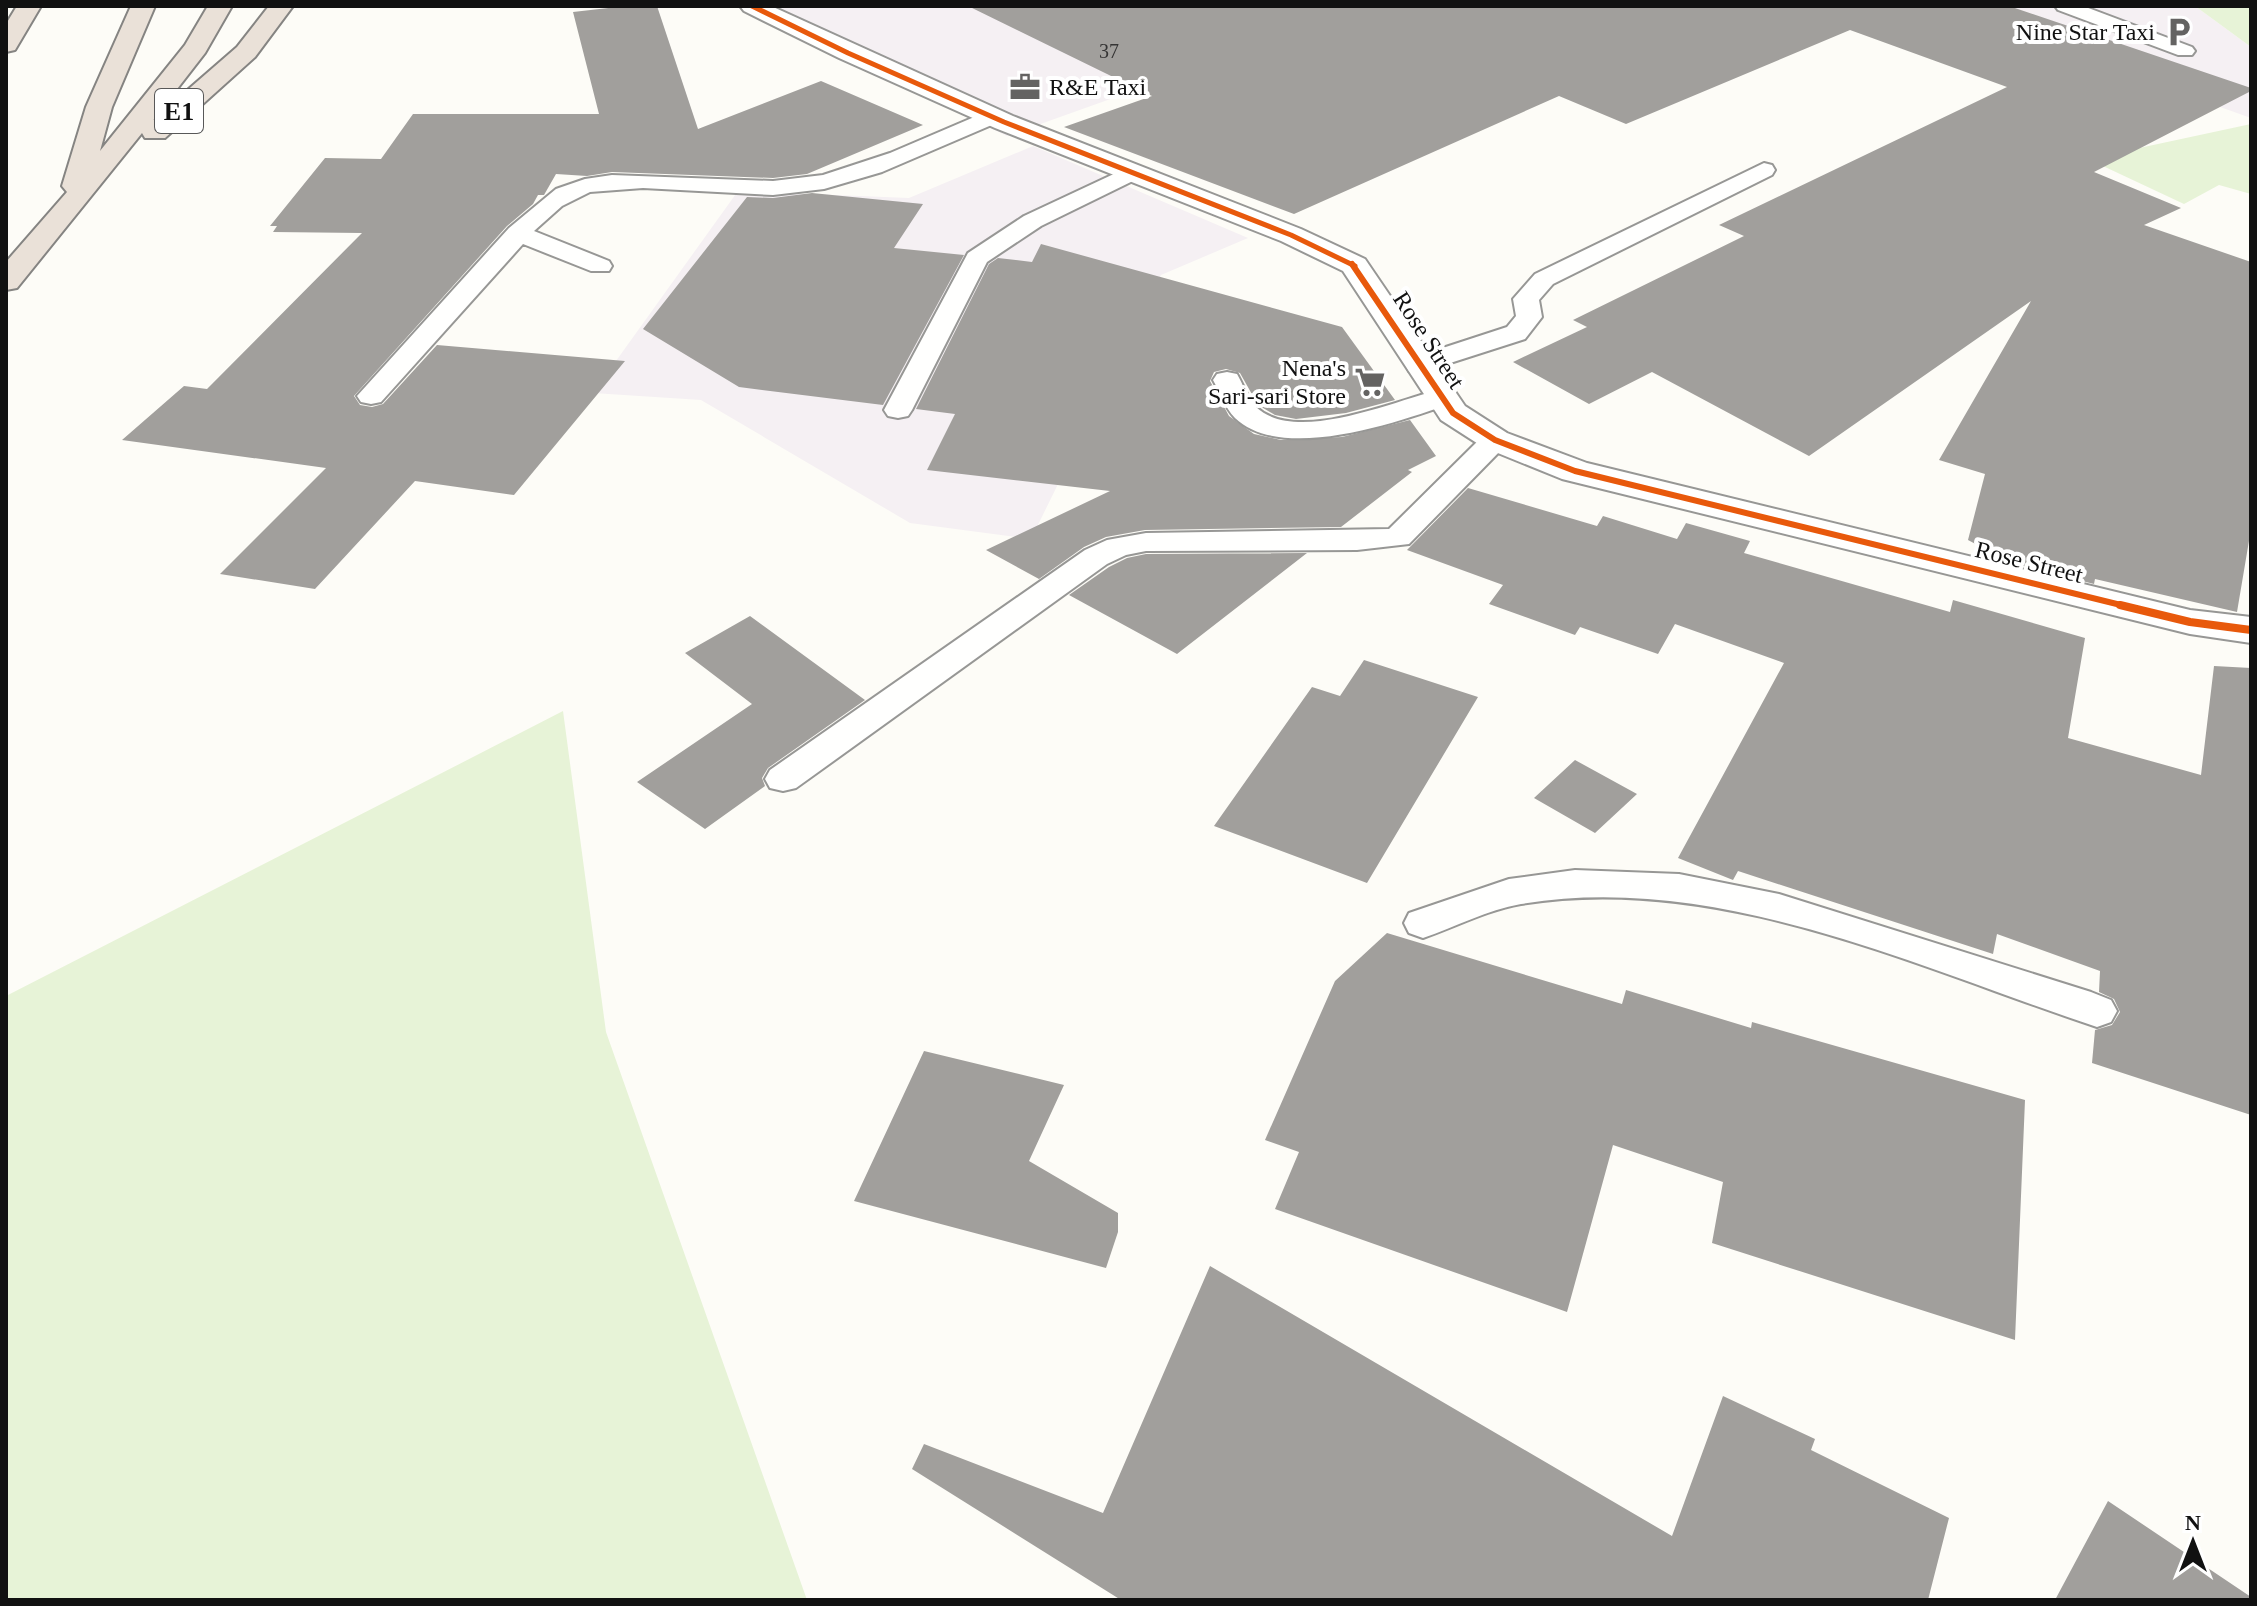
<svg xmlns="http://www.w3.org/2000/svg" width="2257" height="1606" font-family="'Times New Roman',serif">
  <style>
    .industrial { fill: #f5f0f3 }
    .green { fill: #e7f3d7 }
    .building { fill: #a19f9c }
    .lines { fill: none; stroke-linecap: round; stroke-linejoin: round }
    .lane-casing { stroke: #979795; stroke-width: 4 }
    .street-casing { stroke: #979795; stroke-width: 4 }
    .highway-casing { stroke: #858482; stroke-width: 4 }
    .lane { fill: #fffffe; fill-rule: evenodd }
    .street { fill: #fffffe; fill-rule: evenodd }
    .highway { fill: #eae1d8; fill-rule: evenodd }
    .cycleway-far2-casing { stroke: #fff; stroke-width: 8 }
    .cycleway-far1-casing { stroke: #fff; stroke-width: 10 }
    .cycleway-casing { stroke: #fff; stroke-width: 13 }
    .cycleway-far2 { stroke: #e8590c; stroke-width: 5 }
    .cycleway-far1 { stroke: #e8590c; stroke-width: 6 }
    .cycleway { stroke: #e8590c; stroke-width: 8 }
    .labels { text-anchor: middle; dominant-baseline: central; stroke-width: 8; stroke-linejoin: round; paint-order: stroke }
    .far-number-label { font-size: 20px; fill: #353434 }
    .far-poi-label { font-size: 24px; fill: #111; stroke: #fff; text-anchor: end }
    .far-street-label { font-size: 24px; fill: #111; stroke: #fff }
    .shield { fill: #fff; stroke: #585858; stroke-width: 2 }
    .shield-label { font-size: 26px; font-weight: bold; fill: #111 }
  </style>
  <rect width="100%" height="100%" fill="#fdfcf7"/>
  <path class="industrial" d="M734,6H1371L1007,136Z
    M1936,6H2195L2251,47V118Z
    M1033,146L1248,238L1161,275L1031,539L910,523L701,400L593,393L738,191L909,198Z"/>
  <path class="green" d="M2195,6H2251V47Z
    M2251,124V194L2219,185L2184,204L2088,159Z
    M563,711L606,1032L807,1600H6V996Z"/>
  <path class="building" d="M626,6H657L698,129L821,81L923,125L807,174L773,178L612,172L587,176L556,174L544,195H538L533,204L507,226L354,396L360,405L372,407L383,404L437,345L625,361L514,495L415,481L315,589L220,574L326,468L122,440L184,386L207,389L362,233L273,232L277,226H270L325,158L381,159L413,114H599L573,12Z
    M968,6H2009L2251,88V91L2094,172L2181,208L2144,225L2251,262V529L2237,612L2095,579L2094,584L2011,563L1968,540L1985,474L1939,460L2031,301L1809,456L1652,372L1589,404L1513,362L1587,327L1573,320L1744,236L1719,225L2007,87L1850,30L1626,124L1559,96L1294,214L1064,127L1152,96Z
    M812,193L923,204L894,248L964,255L883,405L739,387L643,329L747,197L773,198Z
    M1041,244L1342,327L1395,400L1346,413L1296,419L1275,415L1258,405L1240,373L1226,369L1214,372L1210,381L1229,416L1254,434L1281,440L1342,437L1410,420L1436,456L1408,470L1412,472L1341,527L1145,530L1106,537L1084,547L1039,579L986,550L1110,491L927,470L955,414L916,409L989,264L998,258L1032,262Z
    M1468,488L1597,526L1603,516L1677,539L1686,523L1750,541L1744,553L1950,612L1953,600L2085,638L2068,738L2201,775L2214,666L2251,668V1115L2092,1063L2095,1030L2112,1025L2120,1012L2114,999L2099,992L2100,971L1997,934L1993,954L1738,871L1733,880L1678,858L1784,663L1675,624L1658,654L1580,627L1575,635L1489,604L1503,585L1407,550Z
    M1307,553L1177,654L1069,595L1109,567L1127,558L1146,554Z
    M750,616L865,700L768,768L762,778L765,786L705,829L637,782L752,704L685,653Z
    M1364,660L1478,697L1367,883L1214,826L1312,687L1340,696Z
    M1575,760L1637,794L1595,833L1534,798Z
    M1387,933L1622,1004L1626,990L1751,1028L1752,1022L2025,1100L2015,1340L1712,1243L1723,1182L1613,1145L1567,1312L1275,1209L1299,1152L1265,1140L1335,981Z
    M924,1051L1064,1085L1029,1161L1118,1213V1232L1106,1268L854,1201Z
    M1210,1266L1672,1536L1723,1396L1815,1439L1811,1450L1949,1518L1928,1600H1121L912,1469L924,1444L1103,1513Z
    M2108,1501L2251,1597V1600H2055Z"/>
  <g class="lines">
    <g class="lane-casing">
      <path id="lane" d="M2055,6H2083L2192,47L2195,51L2192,55H2178L2058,10Z
        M993,109L1004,116L1001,121L882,172L824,189L773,195L643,188L590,192L562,206L534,231L609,261L612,266L609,271H591L523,244L381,402L371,404L361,402L357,396L509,228L556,189L585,179L612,175L773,181L823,175L890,153Z
        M1764,163L1772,165L1775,170L1772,175L1553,284L1539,300L1542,317L1525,339L1419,373L1409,371L1406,365L1409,359L1507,327L1516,316L1513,299L1535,274Z
        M1133,165L1141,167L1144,172L1141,177L1041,226L987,262L912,410L908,416L898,418L888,416L884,410L968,253L1024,216Z
        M1227,372L1237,374C1243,384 1247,398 1256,407C1296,445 1396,400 1442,389L1452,391L1456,397L1452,403C1399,422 1282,463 1235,418C1225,408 1220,392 1213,380L1217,374Z
        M1495,431L1505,434L1509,440L1505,446L1409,544L1357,550L1146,551L1126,555L1107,564L796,788L783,791L770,788L765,779L770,770L1085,550L1107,540L1146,533L1389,529L1485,434Z
        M1575,870L1679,874L1779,894L2091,992L2111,1000L2117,1011L2111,1022L2097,1027C1916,967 1716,871 1521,904C1487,910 1455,927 1423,938L1409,933L1404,923L1409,913L1509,879Z"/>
    </g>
    <g class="street-casing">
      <path id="street" d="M740,6H771L1013,116L1301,229L1365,259L1465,406L1507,433L1587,463L2190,610L2251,617V643L2190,634L1562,479L1483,447L1441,420L1343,271L1281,241L995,128L839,58L744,11Z"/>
    </g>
    <g class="highway-casing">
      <path id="highway" d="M17,6H41L15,50L6,52V24Z
        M131,6H155L112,107L100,151L185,45L208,6H232L205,53L153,120L237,47L269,6H293L255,57L165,138H145L142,133L17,288L6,290V262L67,192L62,186L86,107Z"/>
    </g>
    <use href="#lane" class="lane"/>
    <use href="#street" class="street"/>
    <use href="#highway" class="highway"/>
    <g class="cycleway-far2-casing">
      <path id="cycleway-far2" d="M752,6L848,53L1004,122L1291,235L1355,266"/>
    </g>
    <g class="cycleway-far1-casing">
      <path id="cycleway-far1" d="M1352,264L1453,413L1495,440L1575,471L2129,607"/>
    </g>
    <g class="cycleway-casing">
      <path id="cycleway" d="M2120,605L2190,622L2251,630"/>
    </g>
    <use href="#cycleway-far2" class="cycleway-far2"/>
    <use href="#cycleway-far1" class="cycleway-far1"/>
    <use href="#cycleway" class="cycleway"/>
  </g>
  <defs>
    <g id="parking-bare" transform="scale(2.4)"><path d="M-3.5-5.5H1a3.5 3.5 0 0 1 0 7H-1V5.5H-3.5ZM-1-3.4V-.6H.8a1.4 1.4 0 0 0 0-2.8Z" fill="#646362" stroke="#fff" stroke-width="2.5" paint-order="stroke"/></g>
    <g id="office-bare" transform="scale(2.4)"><path d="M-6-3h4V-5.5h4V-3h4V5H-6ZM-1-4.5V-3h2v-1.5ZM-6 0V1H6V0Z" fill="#646362" stroke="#fff" stroke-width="2.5" paint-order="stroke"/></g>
    <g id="supermarket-bare" transform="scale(2.4)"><path d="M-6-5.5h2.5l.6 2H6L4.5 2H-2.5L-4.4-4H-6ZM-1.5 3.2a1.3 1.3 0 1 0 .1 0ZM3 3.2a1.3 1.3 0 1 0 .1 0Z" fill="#646362" stroke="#fff" stroke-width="2.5" paint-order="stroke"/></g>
  </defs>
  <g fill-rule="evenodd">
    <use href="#parking-bare" x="2179" y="32"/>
    <use href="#office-bare" x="1025" y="87"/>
    <use href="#supermarket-bare" x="1370" y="382"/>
  </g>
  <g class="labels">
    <g class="far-number-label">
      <text x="1109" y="51">37</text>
    </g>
    <g class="far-poi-label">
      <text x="2155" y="32">Nine Star Taxi</text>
      <text x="1049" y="87" text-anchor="start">R&amp;E Taxi</text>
      <text x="1346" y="368">Nena's<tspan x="1346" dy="28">Sari-sari Store</tspan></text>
    </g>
    <g class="far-street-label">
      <text transform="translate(1429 340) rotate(57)">Rose Street</text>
      <text transform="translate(2029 562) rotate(14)">Rose Street</text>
    </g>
    <rect class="shield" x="155" y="89" width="48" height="44" rx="6"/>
    <g class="shield-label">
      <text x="179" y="111">E1</text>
    </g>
  </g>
  <rect width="2257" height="1606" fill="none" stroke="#111111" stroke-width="16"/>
  <g transform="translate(2193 1542)" stroke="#ffffff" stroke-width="6" paint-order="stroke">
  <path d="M0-6L14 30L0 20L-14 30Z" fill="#111111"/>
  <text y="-12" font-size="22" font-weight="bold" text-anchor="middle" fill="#111111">N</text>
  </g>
</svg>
